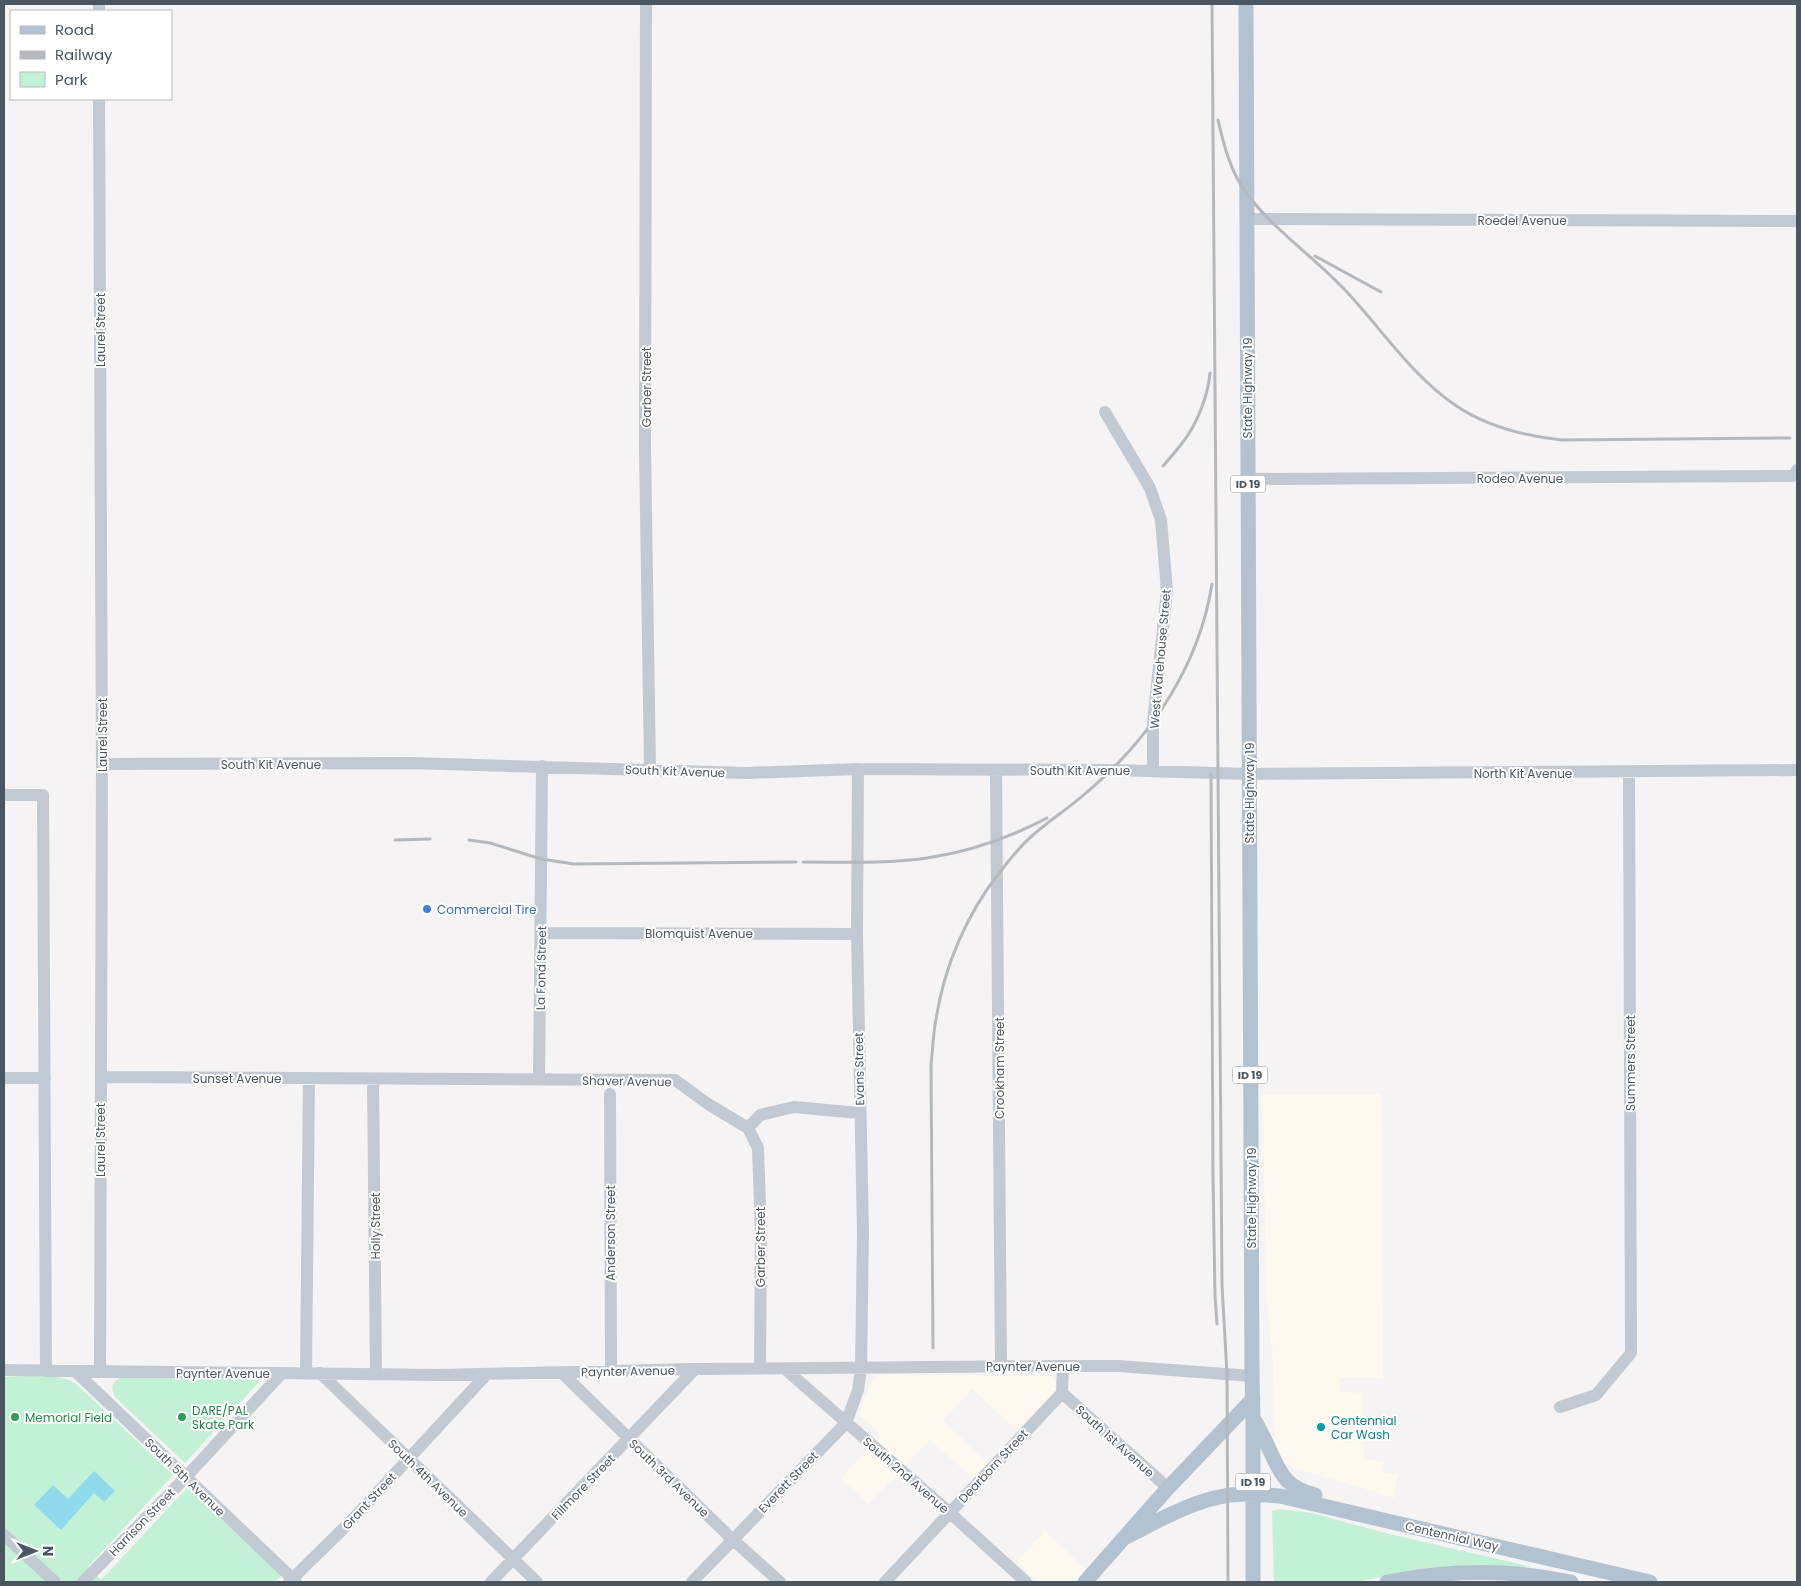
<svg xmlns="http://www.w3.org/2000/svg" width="1801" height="1586" font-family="Poppins,sans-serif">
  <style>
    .commercial { fill: #fdf9ef }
    .green { fill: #c3f1d5 }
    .water { fill: #90daee }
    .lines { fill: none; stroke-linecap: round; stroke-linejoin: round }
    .minor { stroke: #c1cad2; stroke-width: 12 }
    .major { stroke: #b3c2d1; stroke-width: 15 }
    .rail { stroke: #b5b8bd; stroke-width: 3 }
    .shop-dot { fill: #3f7fe0; stroke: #fff; stroke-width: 2 }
    .leisure-dot { fill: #2e9e5b; stroke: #fff; stroke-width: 2 }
    .culture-dot { fill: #0f9aa8; stroke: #fff; stroke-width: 2 }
    .labels { text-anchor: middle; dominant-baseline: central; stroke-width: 4; stroke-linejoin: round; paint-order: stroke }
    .shield { fill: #fff; stroke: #808990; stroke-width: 1 }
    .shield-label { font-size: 11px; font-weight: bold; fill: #4a5661 }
    .street-label { font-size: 12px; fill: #4a5661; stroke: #fff }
    .shop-label { font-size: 12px; fill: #366cbe; stroke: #fff; text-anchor: start }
    .leisure-label { font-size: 12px; fill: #27864d; stroke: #fff; text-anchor: start }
    .culture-label { font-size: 12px; fill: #0d838f; stroke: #fff; text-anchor: start }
  </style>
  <rect width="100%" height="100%" fill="#f5f3f3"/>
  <path class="commercial" d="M1262,1094H1381L1383,1378H1340V1392L1363,1393L1364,1460L1383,1461L1382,1472L1397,1474L1395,1498L1291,1467L1278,1458L1275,1437L1273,1363L1267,1303Z
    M879,1375L1050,1376L1054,1378L1056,1384L1052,1393L1017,1430L972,1389L943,1421L988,1463L973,1478L930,1440L868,1504L841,1478L881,1436L860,1416L859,1412L873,1379Z
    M1045,1531L1087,1570L1075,1582H1038L1016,1562Z"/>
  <path class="green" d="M4,1377C27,1377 54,1372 75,1383L173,1475L88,1567L101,1580L187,1488L282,1575L275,1582H4Z
    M122,1377L257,1379L259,1382L185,1463L115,1397C110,1388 113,1380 122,1377Z
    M1280,1509L1312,1513L1385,1533L1532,1567L1473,1566L1412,1570L1357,1582H1274L1272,1511Z"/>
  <path class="water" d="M94,1471L115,1491L104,1502L94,1493L61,1530L34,1505L53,1485L68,1499Z"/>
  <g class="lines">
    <path class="minor" d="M99,4V11
      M646,4L645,447L650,770
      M99,99L102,764L100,1371
      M1247,219L1797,221
      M1105,412L1150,488L1161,520L1167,591L1153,723V770
      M1248,479L1793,476L1797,470
      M102,764L411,763L746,773L858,769L1113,770L1249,774L1797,770
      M996,770L1001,1365
      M4,795H43L46,1371
      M541,933L857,934
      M101,1077L675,1080L708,1104L748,1128
      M4,1078H45
      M373,1079L376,1374
      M539,1079L542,766
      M610,1094L611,1371
      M748,1128L758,1148L761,1233L760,1369
      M748,1128L760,1115L794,1107L859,1113
      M785,1369L949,1512L1026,1582
      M4,1370L439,1375L695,1369L1063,1366H1118L1252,1376
      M75,1371L296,1582
      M561,1372L732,1539L780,1582
      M306,1373L309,1078
      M320,1373L537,1582
      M1062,1393L1168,1488
      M1560,1407L1596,1395L1631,1353L1629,772
      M4,1535L55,1582
      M83,1582L186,1477L282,1373
      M289,1582L350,1522L487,1374
      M491,1582L695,1369
      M692,1582L846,1423L858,1390L861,1369L863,1233L857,934L858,769
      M885,1582L1062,1393L1063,1366"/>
    <path class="major" d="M1246,4L1252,1376L1253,1418V1582
      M1255,1421C1261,1432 1266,1442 1271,1453C1282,1477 1288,1488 1315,1495
      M1126,1537C1158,1521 1193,1500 1230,1495C1246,1493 1263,1495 1280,1496L1650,1582
      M1085,1582L1168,1488L1253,1399
      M1387,1582C1448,1570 1510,1569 1571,1582"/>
    <path class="rail" d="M1212,4L1222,1285L1227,1374L1228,1582
      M1218,120C1224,146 1231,173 1247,194C1273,229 1315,258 1345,290C1381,328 1411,375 1455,405C1487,427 1524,436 1562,440L1790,438
      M1315,256L1381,292
      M1163,466C1170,458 1177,450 1183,442C1197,424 1208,396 1210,373
      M1211,774L1213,1177L1215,1296L1217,1324
      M395,840L430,839
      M469,840L490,843L541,859L574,864L796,862
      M803,862C844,862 886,864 927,858C969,852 1009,838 1047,818
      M933,1348L931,1064C933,1049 933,1034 936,1019C944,967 967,913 1000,872C1010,859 1020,846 1033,835C1050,820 1069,808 1086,793C1149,740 1199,667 1212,584"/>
  </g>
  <circle class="shop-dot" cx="427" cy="909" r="5"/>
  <g class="leisure-dot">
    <circle cx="15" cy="1417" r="5"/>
    <circle cx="182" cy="1417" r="5"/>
  </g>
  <circle class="culture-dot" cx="1321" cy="1427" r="5"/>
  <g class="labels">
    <g class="shield">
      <rect x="1230.5" y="475.5" width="35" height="17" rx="4"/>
      <rect x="1232.5" y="1066.5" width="35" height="17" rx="4"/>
      <rect x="1235.5" y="1473.5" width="35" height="17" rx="4"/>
    </g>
    <g class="shield-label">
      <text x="1248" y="484">ID 19</text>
      <text x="1250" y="1075">ID 19</text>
      <text x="1253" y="1482">ID 19</text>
    </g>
    <g class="street-label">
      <text x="1522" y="220">Roedel Avenue</text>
      <text transform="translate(100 330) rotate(-90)">Laurel Street</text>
      <text transform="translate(646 387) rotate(-90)">Garber Street</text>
      <text transform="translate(1247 388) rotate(-90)">State Highway 19</text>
      <text x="1520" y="478">Rodeo Avenue</text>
      <text transform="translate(1160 659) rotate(-85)">West Warehouse Street</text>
      <text transform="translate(102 735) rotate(-90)">Laurel Street</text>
      <text x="271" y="764">South Kit Avenue</text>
      <text x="1080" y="770">South Kit Avenue</text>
      <text transform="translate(675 771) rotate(2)">South Kit Avenue</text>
      <text x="1523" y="773">North Kit Avenue</text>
      <text transform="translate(1249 793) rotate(-90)">State Highway 19</text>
      <text x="699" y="933">Blomquist Avenue</text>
      <text transform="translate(541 968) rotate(-89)">La Fond Street</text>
      <text transform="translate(1630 1063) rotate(-90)">Summers Street</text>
      <text transform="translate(999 1068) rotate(-90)">Crookham Street</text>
      <text transform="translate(859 1069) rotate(-91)">Evans Street</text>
      <text x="237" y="1078">Sunset Avenue</text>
      <text transform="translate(627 1081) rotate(1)">Shaver Avenue</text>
      <text transform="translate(100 1140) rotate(-90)">Laurel Street</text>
      <text transform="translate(1251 1198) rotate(-90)">State Highway 19</text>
      <text transform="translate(375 1226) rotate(-90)">Holly Street</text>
      <text transform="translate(610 1233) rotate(-90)">Anderson Street</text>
      <text transform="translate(760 1247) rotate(-90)">Garber Street</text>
      <text x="1033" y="1366">Paynter Avenue</text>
      <text transform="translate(628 1371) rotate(-1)">Paynter Avenue</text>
      <text x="223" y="1373">Paynter Avenue</text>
      <text transform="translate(1115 1441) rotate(42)">South 1st Avenue</text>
      <text transform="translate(993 1466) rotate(-47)">Dearborn Street</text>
      <text transform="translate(906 1475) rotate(41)">South 2nd Avenue</text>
      <text transform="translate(185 1477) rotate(44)">South 5th Avenue</text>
      <text transform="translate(428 1478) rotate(44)">South 4th Avenue</text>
      <text transform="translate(669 1478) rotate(44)">South 3rd Avenue</text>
      <text transform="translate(788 1482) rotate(-46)">Everett Street</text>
      <text transform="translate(583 1487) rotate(-46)">Fillmore Street</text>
      <text transform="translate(369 1501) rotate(-47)">Grant Street</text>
      <text transform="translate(142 1522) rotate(-46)">Harrison Street</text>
      <text transform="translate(1452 1536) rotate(13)">Centennial Way</text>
    </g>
    <g class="shop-label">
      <text x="437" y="909">Commercial Tire</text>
    </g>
    <g class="leisure-label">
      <text x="192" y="1410">DARE/PAL<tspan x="192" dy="14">Skate Park</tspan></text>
      <text x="25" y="1417">Memorial Field</text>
    </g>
    <g class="culture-label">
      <text x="1331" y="1420">Centennial<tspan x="1331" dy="14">Car Wash</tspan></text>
    </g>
  </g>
  <rect width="1801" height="1586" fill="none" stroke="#4a5661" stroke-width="10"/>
  <rect x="10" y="10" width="162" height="90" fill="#ffffff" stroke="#b7bbc0"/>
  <rect x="20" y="26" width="25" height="8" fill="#b3c2d1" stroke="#b7bbc0"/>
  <text x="55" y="35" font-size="15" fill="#4a5661">Road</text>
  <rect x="20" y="51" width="25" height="8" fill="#b5b8bd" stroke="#b7bbc0"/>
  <text x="55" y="60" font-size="15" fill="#4a5661">Railway</text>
  <rect x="20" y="72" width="25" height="15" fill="#c3f1d5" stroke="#b7bbc0"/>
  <text x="55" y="85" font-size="15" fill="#4a5661">Park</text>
  <g transform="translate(35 1551) rotate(90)" stroke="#ffffff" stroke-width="4" paint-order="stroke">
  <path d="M0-4L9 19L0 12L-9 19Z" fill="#4a5661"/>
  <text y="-8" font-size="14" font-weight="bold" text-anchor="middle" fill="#4a5661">N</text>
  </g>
</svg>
